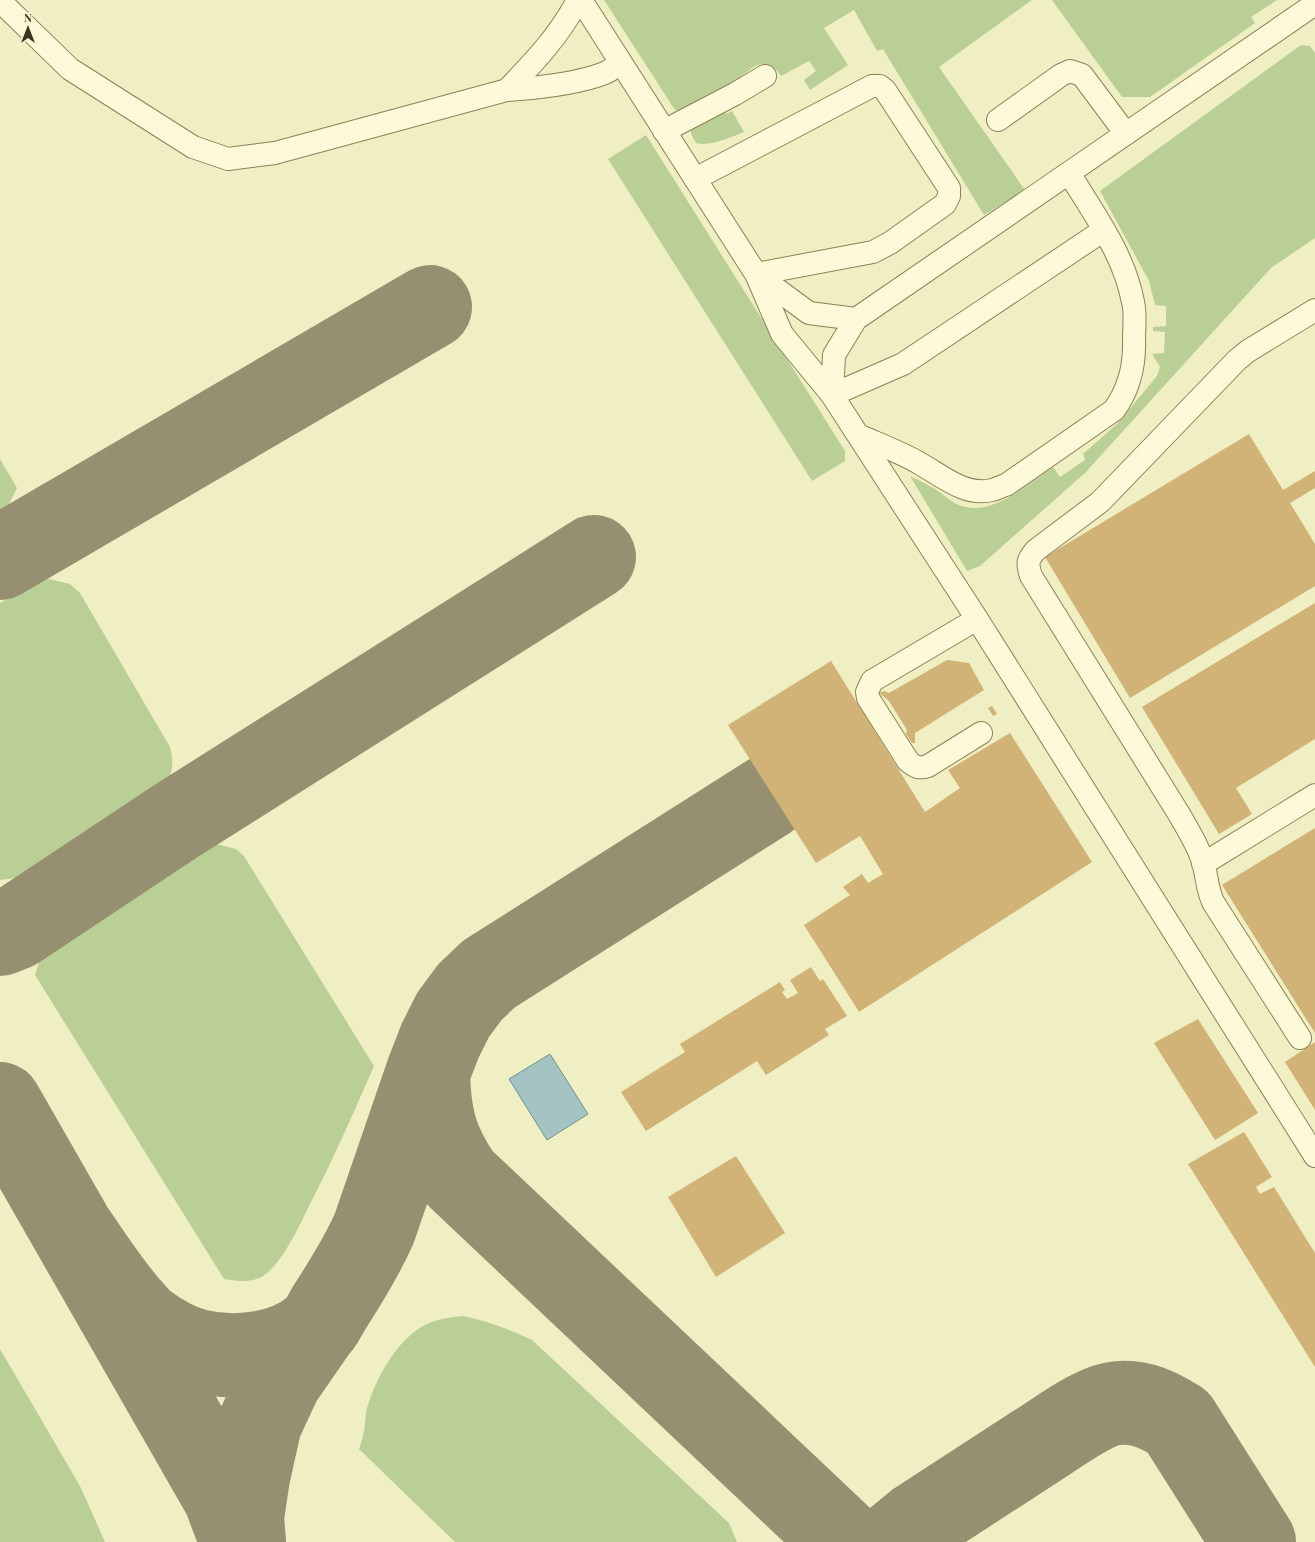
<svg xmlns="http://www.w3.org/2000/svg" width="1315" height="1542" font-family="'Playfair Display',serif">
  <style>
    .green { fill: #bacf96 }
    .water { fill: #a5c3c2; stroke: #6b9292 }
    .lines { fill: none; stroke-linecap: round; stroke-linejoin: round }
    .taxiway { stroke: #969070; stroke-width: 84 }
    .building { fill: #d1b377 }
    .minor-casing { stroke: #8c8158; stroke-width: 24 }
    .minor { stroke: #fbf9d7; stroke-width: 22 }
  </style>
  <rect width="100%" height="100%" fill="#f0eec3"/>
  <path class="green" d="M604,0H1032L939,67L1025,190L984,215L883,49L877,51L854,10L824,28L848,65L810,90L804,80L816,71L809,61L781,76C777,70 770,62 761,64C751,66 743,76 735,81C720,92 703,102 687,112H681L675,110Z
    M1052,0H1277L1251,17L1255,23L1150,97H1122Z
    M1301,45L1310,46L1315,53V238L1271,268L1085,473L980,566L967,571L910,476C918,480 927,484 935,489C945,495 953,505 966,507C995,514 1031,482 1053,467L1060,477L1085,460L1083,454L1118,423L1157,376L1160,367L1152,354L1164,353L1165,332L1153,331V327L1166,326V306L1155,305L1149,281L1100,191Z
    M724,111L726,114L732,111L744,132C731,137 710,147 696,143L691,134V128Z
    M646,135L845,451V461L812,481L608,159Z
    M0,459L17,488L0,522Z
    M49,579L70,584L80,593L170,747C173,758 174,769 168,780C161,791 145,799 134,806C99,829 63,851 28,873L16,878L0,880V603L39,581Z
    M216,844L236,849L244,856L374,1066C353,1114 332,1162 308,1208C299,1227 281,1265 263,1276C252,1283 236,1281 224,1279L35,975L42,953L52,941L204,846Z
    M463,1316C487,1321 509,1329 532,1340L729,1523L737,1542H455L359,1449C361,1443 363,1437 364,1431C365,1425 365,1419 366,1413C373,1382 397,1338 427,1324C438,1319 450,1317 463,1316Z
    M0,1349L80,1486L105,1542H0Z"/>
  <path class="water" d="M550,1054L588,1114L547,1140L509,1079Z"/>
  <g class="lines">
    <path class="taxiway" d="M0,558L430,307
      M0,934L15,928L176,821L594,557
      M428,1072C429,1116 435,1141 460,1178L845,1542
      M0,1104L225,1497L242,1542
      M75,1234C92,1259 109,1285 129,1308C134,1313 138,1319 143,1323C159,1335 177,1346 197,1351C234,1360 286,1355 316,1328C322,1323 326,1312 331,1305C347,1280 362,1256 374,1229L428,1072L440,1041L453,1015L470,992L489,974L768,797
      M244,1542L242,1517L248,1477L260,1423L280,1380L316,1328
      M895,1542L918,1523C958,1497 998,1471 1038,1445C1059,1432 1094,1405 1118,1403C1141,1401 1159,1410 1178,1422L1254,1542"/>
  </g>
  <path class="building" d="M1249,434L1283,490L1315,471V488L1290,503L1315,544V586L1130,698L1045,557Z
    M1315,603V739L1236,788L1252,814L1219,834L1142,707Z
    M947,660L969,663L984,690L915,733V743H912L906,734L907,730L889,701L879,693L884,691L889,693Z
    M831,661L925,812L960,788L948,770L1010,733L1092,862L859,1012L804,925L850,895L843,887L862,874L868,883L883,874L860,836L816,863L728,725Z
    M992,706L997,714L993,716L988,708Z
    M1315,828V1033L1222,885Z
    M811,967L820,981L823,979L847,1016L825,1029L829,1035L766,1075L757,1061L646,1131L621,1092L685,1052L680,1044L780,982L785,990L782,992L787,999L798,993L790,980Z
    M1198,1019L1258,1113L1215,1140L1154,1043Z
    M1315,1042V1110L1285,1062Z
    M1244,1132L1272,1177L1256,1187L1260,1194L1274,1187L1315,1253V1367L1188,1164Z
    M736,1156L785,1233L716,1277L668,1197Z"/>
  <g class="lines">
    <g class="minor-casing">
      <path id="minor" d="M578,0C559,36 535,61 507,90C537,88 577,84 605,73C611,70 616,66 621,63
        M581,0L756,274L873,252L890,243L945,204L949,196V188L885,90L880,86H872L695,179
        M0,1L70,69L193,147L228,159L275,153L507,90
        M1315,4L856,319L834,355L832,395L977,619L1315,1156
        M998,120L1061,75L1070,71L1082,75L1126,134
        M664,131L735,94L765,76
        M856,319L809,313L756,274L782,334L832,395L903,364L1104,230
        M858,435C878,444 900,452 919,463C941,475 965,497 992,490C997,489 1001,486 1006,485L1114,410C1130,388 1135,365 1134,339C1134,327 1136,314 1133,302C1124,254 1094,214 1069,173
        M977,619L872,681L867,692L868,698L908,761C915,767 919,769 928,766L981,733
        M1203,864L1315,795
        M1300,1038L1213,902C1207,889 1207,876 1203,862C1198,845 1188,830 1179,814L1031,576C1027,563 1027,560 1036,550L1100,502L1237,360L1248,351L1315,310"/>
    </g>
    <use href="#minor" class="minor"/>
  </g>
  <g transform="translate(28 28)" stroke="#f7f6d3" stroke-width="3" paint-order="stroke">
  <path d="M0-3L7 15L0 10L-7 15Z" fill="#3b331d"/>
  <text y="-6" font-size="11" font-weight="bold" text-anchor="middle" fill="#3b331d">N</text>
  </g>
</svg>
